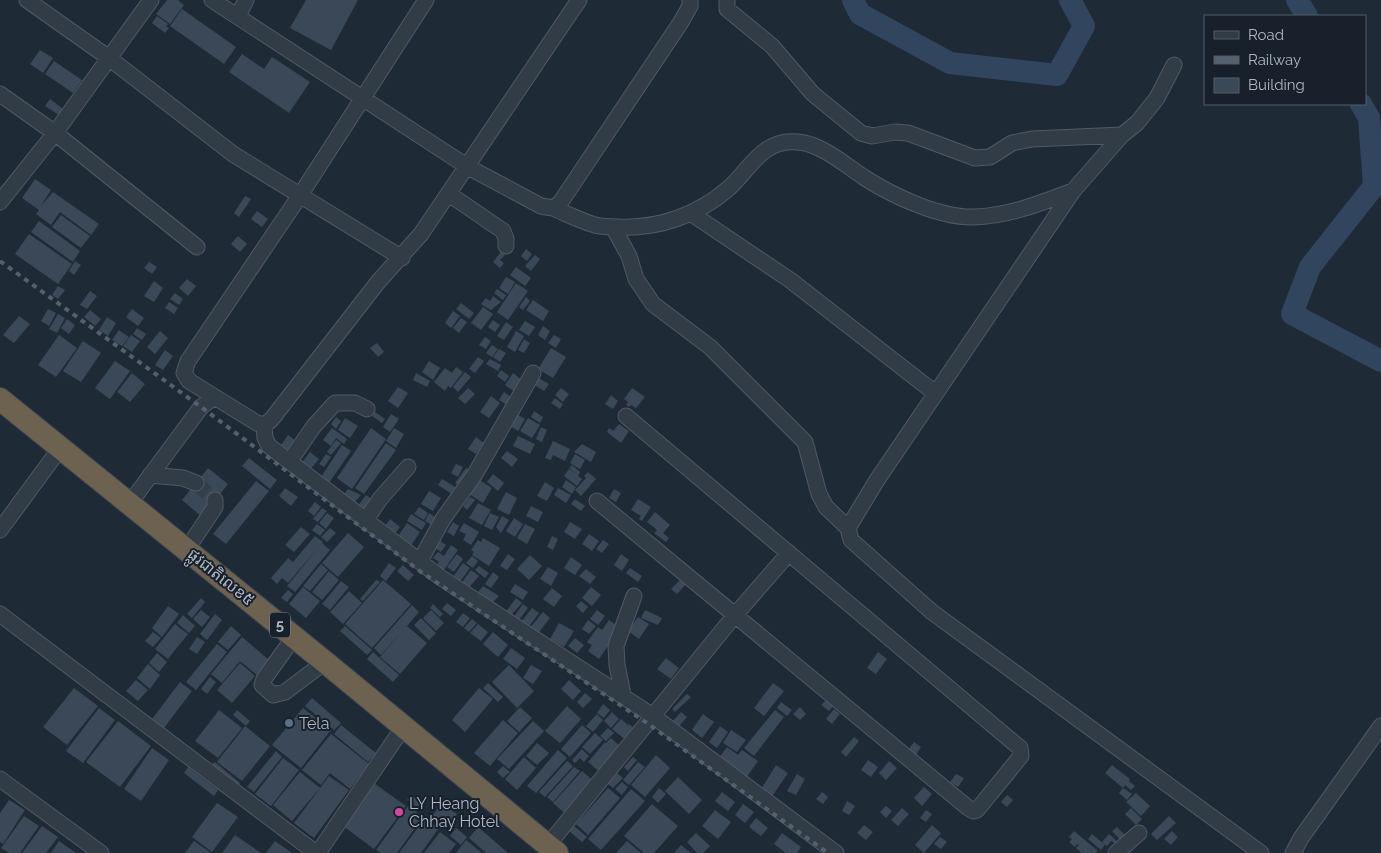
<svg xmlns="http://www.w3.org/2000/svg" width="1381" height="853" font-family="Raleway,'Noto Sans Khmer',sans-serif">
  <style>
    .lines { fill: none; stroke-linecap: round; stroke-linejoin: round }
    .river { stroke: #32455f; stroke-width: 22 }
    .building { fill: #3b4857 }
    .minor-tunnel { stroke: #343f4c; stroke-width: 15; stroke-dasharray: 15 8; stroke-linecap: butt }
    .minor-casing { stroke: #505965; stroke-width: 17 }
    .highway-casing { stroke: #3d4651; stroke-width: 24 }
    .minor { stroke: #323c47; stroke-width: 15 }
    .highway { stroke: #6d614f; stroke-width: 22 }
    .rail { stroke: #54606e; stroke-width: 4; stroke-dasharray: 5 5; stroke-linecap: butt }
    .service-dot { fill: #5c6f8a; stroke: #18212b; stroke-width: 2 }
    .hotel-dot { fill: #d1479c; stroke: #18212b; stroke-width: 2 }
    .labels { text-anchor: middle; dominant-baseline: central; stroke-width: 4; stroke-linejoin: round; paint-order: stroke }
    .shield { fill: #18212b; stroke: #808996; stroke-width: 1 }
    .shield-label { font-size: 15px; font-weight: bold; fill: #acb6c4 }
    .street-label { font-size: 16px; fill: #acb6c4; stroke: #18212b }
    .poi-label { font-size: 16px; fill: #acb6c4; stroke: #18212b; text-anchor: start }
  </style>
  <rect width="100%" height="100%" fill="#1f2a37"/>
  <g class="lines">
    <path class="river" d="M853,0L860,14L950,63L1057,75L1084,26L1070,0
      M1297,0L1307,16
      M1361,104L1369,118L1374,186L1310,267L1292,314L1381,361"/>
  </g>
  <path class="building" d="M167,0H178L184,5L170,24L156,14Z
    M306,0H358L331,50L290,28Z
    M182,9L236,47L224,64L170,26Z
    M157,16L168,24L166,26L169,28L165,33L152,23Z
    M40,50L53,58L43,73L30,64Z
    M242,54L264,69L272,57L310,82L289,113L229,72Z
    M54,61L82,80L73,93L45,74Z
    M50,99L63,109L59,115L45,106Z
    M35,179L51,190L41,206L53,192L99,224L91,235L60,212L51,225L36,214L39,210L22,198Z
    M245,196L251,199L239,217L234,213Z
    M257,211L268,219L262,227L251,219Z
    M61,215L90,236L81,248L52,227Z
    M39,221L80,251L73,262L31,232Z
    M29,234L72,264L58,284L15,254Z
    M238,236L247,244L240,252L231,244Z
    M526,249L532,254L527,261L521,256Z
    M501,252L505,255L500,260L504,263L500,268L493,262Z
    M535,255L540,259L531,271L525,266Z
    M75,261L81,265L74,275L69,271Z
    M149,262L157,267L152,274L144,268Z
    M516,267L531,278L525,286L510,275Z
    M506,277L515,282L508,294L499,288Z
    M187,279L196,286L188,296L179,288Z
    M154,281L163,288L154,302L144,296Z
    M516,283L528,291L508,320L497,312Z
    M58,286L65,290L58,299L52,295Z
    M497,289L506,295L503,300L494,293Z
    M90,291L97,296L87,309L80,305Z
    M175,293L183,299L179,305L170,299Z
    M493,296L501,302L491,310L481,304L486,298L490,301Z
    M526,297L530,301L523,310L519,307Z
    M533,300L549,311L543,321L526,310Z
    M169,302L178,308L174,314L165,308Z
    M461,303L474,313L469,319L456,309Z
    M483,307L493,314L481,330L471,323Z
    M48,309L56,313L49,326L41,321Z
    M132,309L144,318L138,326L126,317Z
    M90,310L101,319L95,326L84,317Z
    M453,311L460,316L451,328L445,323Z
    M58,314L65,318L57,333L49,329Z
    M19,316L30,324L14,343L3,335Z
    M107,317L116,323L108,336L99,330Z
    M461,318L467,322L459,333L453,328Z
    M67,319L75,325L69,334L61,328Z
    M493,320L500,325L495,332L488,327Z
    M525,321L535,327L529,336L519,330Z
    M506,322L513,327L504,340L497,336Z
    M543,326L550,331L545,340L538,335Z
    M137,328L146,334L142,340L133,334Z
    M119,330L129,337L122,346L112,340Z
    M160,331L168,338L155,354L147,347Z
    M516,331L524,336L515,352L507,347Z
    M59,335L77,348L56,377L38,365Z
    M131,335L140,341L132,352L123,346Z
    M554,335L561,339L556,348L548,343Z
    M485,337L491,341L486,349L479,345Z
    M524,339L530,343L524,353L518,350Z
    M83,341L101,353L81,382L63,371Z
    M377,343L384,352L378,357L370,348Z
    M492,345L498,349L492,357L486,353Z
    M551,348L566,357L553,378L538,369Z
    M499,349L506,353L500,362L493,357Z
    M165,350L173,356L163,370L155,365Z
    M478,357L484,361L475,373L469,369Z
    M490,359L501,365L498,371L486,364Z
    M115,361L130,371L110,399L95,388Z
    M429,361L440,368L433,380L422,372Z
    M456,367L463,372L451,388L448,386L445,391L434,382L445,368L452,373Z
    M501,370L509,376L505,382L497,376Z
    M465,372L471,377L458,392L453,387Z
    M132,373L145,384L130,402L117,392Z
    M416,373L430,381L427,387L413,380Z
    M513,373L523,381L515,392L505,385Z
    M537,377L549,384L544,391L533,384Z
    M398,387L408,393L398,408L388,401Z
    M468,388L475,394L465,404L458,398Z
    M561,388L569,394L563,402L555,395Z
    M632,388L645,397L636,408L631,405L629,407L626,405L628,402L624,399Z
    M504,392L515,400L510,407L499,400Z
    M611,395L618,401L613,409L605,404Z
    M491,396L500,403L489,418L480,412Z
    M555,398L563,404L560,409L551,403Z
    M534,411L543,417L540,423L531,417Z
    M375,412L385,419L382,423L372,416Z
    M515,413L525,419L518,431L508,425Z
    M391,414L399,419L390,432L383,427Z
    M336,417L341,421L336,429L331,424Z
    M345,418L358,426L350,438L338,430Z
    M528,418L540,425L532,438L520,431Z
    M619,424L629,431L621,443L607,432L609,428L613,431Z
    M541,427L547,430L542,442L536,439Z
    M332,428L347,439L344,444L336,438L331,446L323,440Z
    M371,428L386,439L352,489L337,478Z
    M394,428L404,434L396,448L386,441Z
    M288,435L296,441L289,451L281,445Z
    M518,436L535,444L530,454L513,446Z
    M476,437L484,443L476,454L468,449Z
    M336,440L341,443L331,455L327,452Z
    M553,441L570,449L565,461L553,455L551,460L545,458Z
    M386,443L396,450L364,494L355,488Z
    M582,444L596,452L591,462L574,452Z
    M342,445L351,451L329,483L321,477Z
    M507,451L518,459L512,467L501,458Z
    M310,452L319,459L309,471L301,464Z
    M326,454L331,457L324,467L319,464Z
    M575,454L585,460L580,469L570,463Z
    M249,458L277,480L270,489L242,466Z
    M456,464L463,467L458,477L451,473Z
    M572,465L580,472L578,476L582,479L577,486L564,476L569,469L576,473L569,468Z
    M208,468L228,484L202,517L182,500Z
    M466,468L474,473L464,489L455,483Z
    M588,472L596,479L581,496L575,490L586,478L584,476Z
    M493,474L504,483L498,491L487,482Z
    M475,477L492,488L483,503L466,492Z
    M442,479L462,491L458,498L438,485Z
    M566,480L576,487L572,494L562,487Z
    M256,481L269,491L226,544L213,534Z
    M545,482L554,488L547,501L537,496Z
    M285,488L298,497L291,506L279,496Z
    M558,488L571,495L566,503L554,495Z
    M348,489L361,495L353,504L342,497Z
    M614,489L621,493L616,502L609,498Z
    M429,491L441,498L433,511L421,504Z
    M506,492L517,498L509,515L497,509Z
    M366,495L373,500L363,512L357,507Z
    M470,497L475,500L467,510L463,506Z
    M575,499L585,506L581,511L571,504Z
    M638,499L651,507L642,521L639,519L641,516L631,510Z
    M315,502L321,507L314,516L308,511Z
    M478,503L491,510L482,525L469,518Z
    M531,506L543,512L538,522L526,516Z
    M419,507L428,513L424,520L414,514Z
    M322,508L327,511L318,522L313,519Z
    M655,512L670,525L663,533L669,538L666,542L654,533L657,530L647,522Z
    M327,513L334,518L326,529L319,523Z
    M429,513L439,520L435,527L425,521Z
    M490,513L499,517L492,530L484,526Z
    M411,514L426,523L422,530L407,521Z
    M502,516L509,520L501,533L496,527Z
    M514,518L523,524L515,537L506,531Z
    M390,519L400,527L392,538L382,530Z
    M453,522L459,526L454,536L447,532Z
    M570,522L582,529L575,539L564,532Z
    M407,523L420,532L408,550L395,541Z
    M464,523L479,532L471,545L463,540L466,534L459,531Z
    M317,524L325,530L320,536L312,530Z
    M525,524L535,529L527,544L517,538Z
    M301,527L310,534L294,552L285,545Z
    M330,528L336,533L327,542L321,537Z
    M348,533L364,547L338,577L322,563Z
    M589,534L599,541L592,551L582,544Z
    M315,536L323,542L288,583L282,578L277,584L271,578L288,558L293,562Z
    M552,536L558,539L553,550L547,547Z
    M436,538L446,545L441,552L431,545Z
    M483,538L500,548L489,566L472,555L474,552L471,550L478,540L481,542Z
    M603,540L609,544L602,553L596,549Z
    M322,543L330,550L295,592L287,586Z
    M451,545L458,550L441,574L434,569L439,562L433,558L438,552L444,556Z
    M457,554L463,559L454,572L447,567Z
    M508,554L515,559L507,570L500,566Z
    M621,554L629,560L622,571L614,565Z
    M530,555L542,566L529,580L517,569Z
    M472,556L478,561L473,568L466,563Z
    M571,557L582,565L575,575L564,568Z
    M389,563L396,568L386,581L380,576Z
    M463,563L470,568L459,583L452,578Z
    M321,564L328,570L310,591L303,586Z
    M403,565L414,575L408,581L397,571Z
    M479,566L489,573L485,578L475,570Z
    M548,567L558,573L551,586L540,579Z
    M630,568L642,576L638,582L626,573Z
    M586,569L596,577L590,584L579,576Z
    M471,570L479,576L467,590L460,585Z
    M329,571L339,580L322,600L312,592Z
    M493,572L499,577L491,588L485,584Z
    M684,576L689,581L677,594L671,589Z
    M376,580L380,582L363,601L360,599Z
    M383,580L411,604L372,648L345,624Z
    M341,581L349,587L330,610L322,604Z
    M515,584L528,592L523,600L510,592Z
    M483,586L499,596L489,606L475,596Z
    M303,587L320,601L306,618L289,604Z
    M591,587L601,595L592,606L582,598Z
    M552,588L562,596L554,607L543,599Z
    M288,590L293,594L287,602L281,598Z
    M349,591L362,603L343,624L330,612Z
    M201,598L205,602L192,618L187,614Z
    M516,598L522,603L508,619L503,616Z
    M581,601L588,607L583,613L576,606Z
    M447,603L456,610L451,616L442,609Z
    M433,604L443,614L440,617L430,608Z
    M523,604L528,608L515,625L510,622Z
    M412,605L419,612L407,626L427,643L400,674L380,657L404,629L381,655L374,648Z
    M168,606L179,614L162,637L152,628Z
    M532,608L539,613L525,632L518,626Z
    M201,610L210,617L202,627L193,619Z
    M431,610L444,623L436,631L423,618Z
    M597,610L605,616L598,625L590,619Z
    M645,610L662,618L658,625L641,618Z
    M543,612L550,618L536,636L528,630Z
    M463,613L470,618L463,627L456,622Z
    M215,614L222,620L207,640L200,634Z
    M183,615L195,626L189,633L177,623Z
    M638,617L649,624L639,639L628,631Z
    M421,618L436,633L429,640L414,625Z
    M472,619L477,623L469,632L464,628Z
    M588,620L596,626L589,634L582,629Z
    M609,620L620,628L599,659L588,651L592,645L587,642L598,627L602,630Z
    M559,623L574,631L564,647L550,639Z
    M175,624L188,634L168,659L155,649Z
    M478,624L488,632L481,641L470,633Z
    M231,626L241,635L228,650L218,642Z
    M345,626L372,650L367,655L340,631Z
    M153,632L161,638L153,647L145,641Z
    M493,632L508,645L498,657L483,644Z
    M197,637L205,642L197,654L189,649Z
    M242,637L269,660L257,675L240,661L222,683L211,674Z
    M575,638L584,645L577,653L568,646Z
    M217,644L227,652L196,690L186,682Z
    M511,648L525,658L517,669L503,659Z
    M373,652L399,675L393,682L367,659Z
    M878,652L887,659L876,674L867,668Z
    M157,653L167,662L159,672L149,663Z
    M666,658L679,668L671,679L657,669Z
    M240,663L255,676L232,703L217,690Z
    M148,664L160,675L150,689L137,678Z
    M509,665L534,691L517,708L492,682Z
    M531,665L542,671L533,684L523,678Z
    M210,677L216,682L207,694L201,689Z
    M136,680L148,690L138,701L126,691Z
    M569,680L581,691L573,700L561,689Z
    M180,682L192,691L164,728L152,719Z
    M488,683L503,697L498,702L483,688Z
    M773,683L784,691L764,716L754,708Z
    M74,688L98,706L67,745L43,727Z
    M479,688L493,699L465,732L452,720Z
    M585,693L592,699L583,708L577,702Z
    M687,694L691,697L675,712L672,709Z
    M312,698L341,723L334,730L305,706Z
    M826,700L833,706L829,711L821,705Z
    M781,702L792,710L787,716L777,708Z
    M603,704L610,710L604,718L597,713Z
    M567,706L581,719L560,743L545,731Z
    M520,707L532,718L519,732L507,721Z
    M800,707L806,714L800,720L793,714Z
    M99,708L115,720L83,763L66,751Z
    M303,708L331,730L301,768L272,745Z
    M834,709L840,714L832,724L826,719Z
    M219,710L242,728L218,758L195,741Z
    M237,710L250,721L246,726L233,715Z
    M775,710L784,717L754,756L744,748Z
    M612,712L619,719L611,728L604,721Z
    M681,712L687,717L679,726L673,721Z
    M597,714L603,720L593,732L586,726Z
    M703,714L714,722L702,738L692,730Z
    M621,719L628,725L625,729L629,724L641,735L632,745L612,729Z
    M503,720L518,733L490,766L474,753Z
    M118,721L151,746L120,787L86,762Z
    M533,721L544,731L509,769L497,759Z
    M341,725L376,753L368,762L334,734Z
    M582,725L591,733L570,757L561,749Z
    M245,726L270,746L242,781L217,762Z
    M720,726L728,732L717,748L709,742Z
    M608,728L614,733L606,741L600,736Z
    M731,730L746,740L737,752L723,743Z
    M595,733L603,740L590,754L582,747Z
    M331,734L369,764L350,789L330,773L321,785L302,770Z
    M854,737L859,741L846,757L841,752Z
    M611,738L624,750L602,774L588,762L605,742L606,743Z
    M914,742L921,747L916,755L908,750Z
    M537,743L549,753L537,765L526,756Z
    M727,747L738,755L742,750L758,761L746,778L718,759Z
    M152,748L169,760L141,801L124,789Z
    M582,749L589,756L584,762L580,758L575,763L572,760Z
    M558,750L567,758L536,793L527,786Z
    M276,751L282,757L254,792L247,787Z
    M656,755L670,768L645,797L631,785Z
    M524,757L536,768L517,790L505,779Z
    M633,757L637,760L628,771L624,767Z
    M283,758L299,770L271,806L255,794Z
    M868,760L878,767L871,777L861,770Z
    M567,761L573,766L545,797L539,792Z
    M889,761L897,768L886,780L879,773Z
    M215,762L240,783L237,787L211,765Z
    M638,762L645,767L629,785L623,780Z
    M776,765L788,773L771,798L760,791Z
    M1112,765L1130,779L1129,781L1135,786L1131,790L1125,785L1123,788L1105,773Z
    M503,766L510,772L503,778L497,772Z
    M188,767L218,790L214,796L184,773Z
    M574,767L580,771L553,802L547,797Z
    M582,771L596,783L568,816L553,803Z
    M300,772L320,788L292,821L273,805Z
    M617,773L623,778L613,788L608,784Z
    M797,774L805,779L796,795L787,791Z
    M956,774L964,778L958,787L950,782Z
    M329,776L349,790L314,838L294,823Z
    M678,777L702,800L689,814L665,791Z
    M622,782L628,787L622,795L615,789Z
    M375,784L406,806L374,849L343,826Z
    M924,787L932,794L922,806L914,798Z
    M608,788L620,798L588,835L576,824Z
    M659,788L666,794L658,803L652,797Z
    M1123,788L1132,794L1127,800L1119,793Z
    M631,789L645,801L601,850L588,839Z
    M722,792L735,802L728,811L715,801Z
    M822,792L828,797L823,804L816,799Z
    M1136,793L1150,806L1141,816L1126,802Z
    M411,795L421,802L418,808L407,800Z
    M1007,795L1013,800L1007,807L1001,802Z
    M9,800L25,810L3,844L0,842V813Z
    M847,801L855,806L849,815L842,811Z
    M217,803L238,817L212,852L192,837Z
    M442,803L457,814L448,827L432,816Z
    M652,804L678,826L654,853H644L624,836Z
    M743,804L754,812L745,823L735,815Z
    M408,806L423,817L397,853H381L376,850Z
    M886,806L892,811L886,818L880,812Z
    M902,808L909,814L898,826L891,820Z
    M1131,808L1142,819L1136,825L1125,814Z
    M715,810L731,822L718,839L702,826Z
    M926,810L932,814L926,822L920,818Z
    M24,816L39,826L20,853H9L1,848Z
    M1169,816L1176,823L1157,840L1151,834Z
    M425,818L439,828L421,853H399Z
    M756,818L768,828L761,836L749,827Z
    M864,825L873,832L866,840L857,833Z
    M932,825L941,833L924,853L915,845Z
    M42,826L58,837L46,853H22Z
    M574,826L587,837L582,842L569,831Z
    M478,827L508,853H486L469,838Z
    M1117,827L1126,836L1121,841L1112,831Z
    M456,828L467,837L461,845L450,836Z
    M1074,831L1098,851L1095,853H1082L1076,848L1079,845L1077,844L1075,847L1069,842L1072,839L1069,837Z
    M1172,831L1178,837L1171,845L1164,839Z
    M440,832L456,844L449,853H424Z
    M696,833L710,846L703,853H697L687,842Z
    M782,833L801,847L797,853H786L774,844Z
    M1092,834L1105,845L1101,850L1088,839Z
    M1109,834L1118,842L1116,844L1111,841L1107,846L1102,842Z
    M235,835L261,853H222Z
    M940,837L947,842L941,849L934,844Z
    M466,840L482,853H456Z
    M59,841L76,853H51Z
    M194,841L211,853H185Z
    M275,841L292,853H266Z
    M627,841L641,853H616Z
    M681,845L691,853H674Z"/>
  <g class="lines">
    <path class="minor-tunnel" d="M196,483L215,500"/>
    <g class="minor-casing">
      <path id="minor" d="M27,0L109,58L233,154L402,258
        M212,0L468,167L541,206L553,208L560,203L681,22L690,6V0
        M426,0L299,197L188,361L184,373L189,381L257,423L264,425L271,420L378,282L421,234L579,0
        M727,0V9L772,46L813,94L861,133L872,136L895,132L908,133L975,158L990,157L1012,143L1032,139L1122,135L1137,123L1157,98L1174,65
        M238,16L246,0
        M0,94L55,133L197,247
        M1122,135L1073,191L877,480L848,528L851,540L932,612L1261,853
        M449,194L503,231L506,239V246
        M0,202L55,133L151,0
        M553,208C567,214 581,221 595,225C602,227 610,227 618,227C659,229 698,215 729,188C751,168 763,138 798,142C822,144 845,165 865,178C893,196 940,218 974,217C1009,216 1041,203 1073,191
        M692,214L790,280L935,393
        M613,227L629,256L636,279L653,304L710,347L805,442L819,494L826,507L848,528
        M264,425L265,438L269,446L440,577L653,716L836,853
        M289,462L314,426L335,403H355L367,409
        M150,475L183,478L196,483
        M597,501L967,807L973,811L977,810L1021,756L1020,748L626,416
        M130,503L201,407L213,398
        M365,521L380,499L408,467
        M0,530L61,447
        M187,549L215,507V500
        M420,561L443,519L475,474L533,373
        M0,614L316,853
        M294,637L264,679L262,685L273,695L285,692L325,662
        M623,695L617,665L616,646L634,596
        M0,779L101,853
        M548,845L735,615L789,553
        M318,853L404,726
        M1116,853L1139,833
        M1293,853L1301,838L1381,726"/>
    </g>
    <g class="highway-casing">
      <path id="highway" d="M0,399L325,662L557,853"/>
    </g>
    <use href="#minor" class="minor"/>
    <use href="#highway" class="highway"/>
    <path class="rail" d="M0,261L201,407L421,572L647,723L828,853"/>
  </g>
  <circle class="service-dot" cx="289" cy="723" r="5"/>
  <circle class="hotel-dot" cx="399" cy="812" r="5"/>
  <g class="labels">
    <rect class="shield" x="270" y="612.5" width="20" height="25" rx="4"/>
    <g class="shield-label">
      <text x="280" y="625">5</text>
    </g>
    <g class="street-label">
      <text transform="translate(221 577) rotate(39)">ផ្លូវជាតិលេខ៥</text>
    </g>
    <g class="poi-label">
      <text x="299" y="723">Tela</text>
      <text x="409" y="803">LY Heang<tspan x="409" dy="18">Chhay Hotel</tspan></text>
    </g>
  </g>
  <rect x="1204" y="15" width="162" height="90" fill="#18212b" stroke="#535d68"/>
  <rect x="1214" y="31" width="25" height="8" fill="#323c47" stroke="#535d68"/>
  <text x="1248" y="40" font-size="15" fill="#acb6c4">Road</text>
  <rect x="1214" y="56" width="25" height="8" fill="#54606e" stroke="#535d68"/>
  <text x="1248" y="65" font-size="15" fill="#acb6c4">Railway</text>
  <rect x="1214" y="78" width="25" height="15" fill="#3b4857" stroke="#535d68"/>
  <text x="1248" y="90" font-size="15" fill="#acb6c4">Building</text>
</svg>
